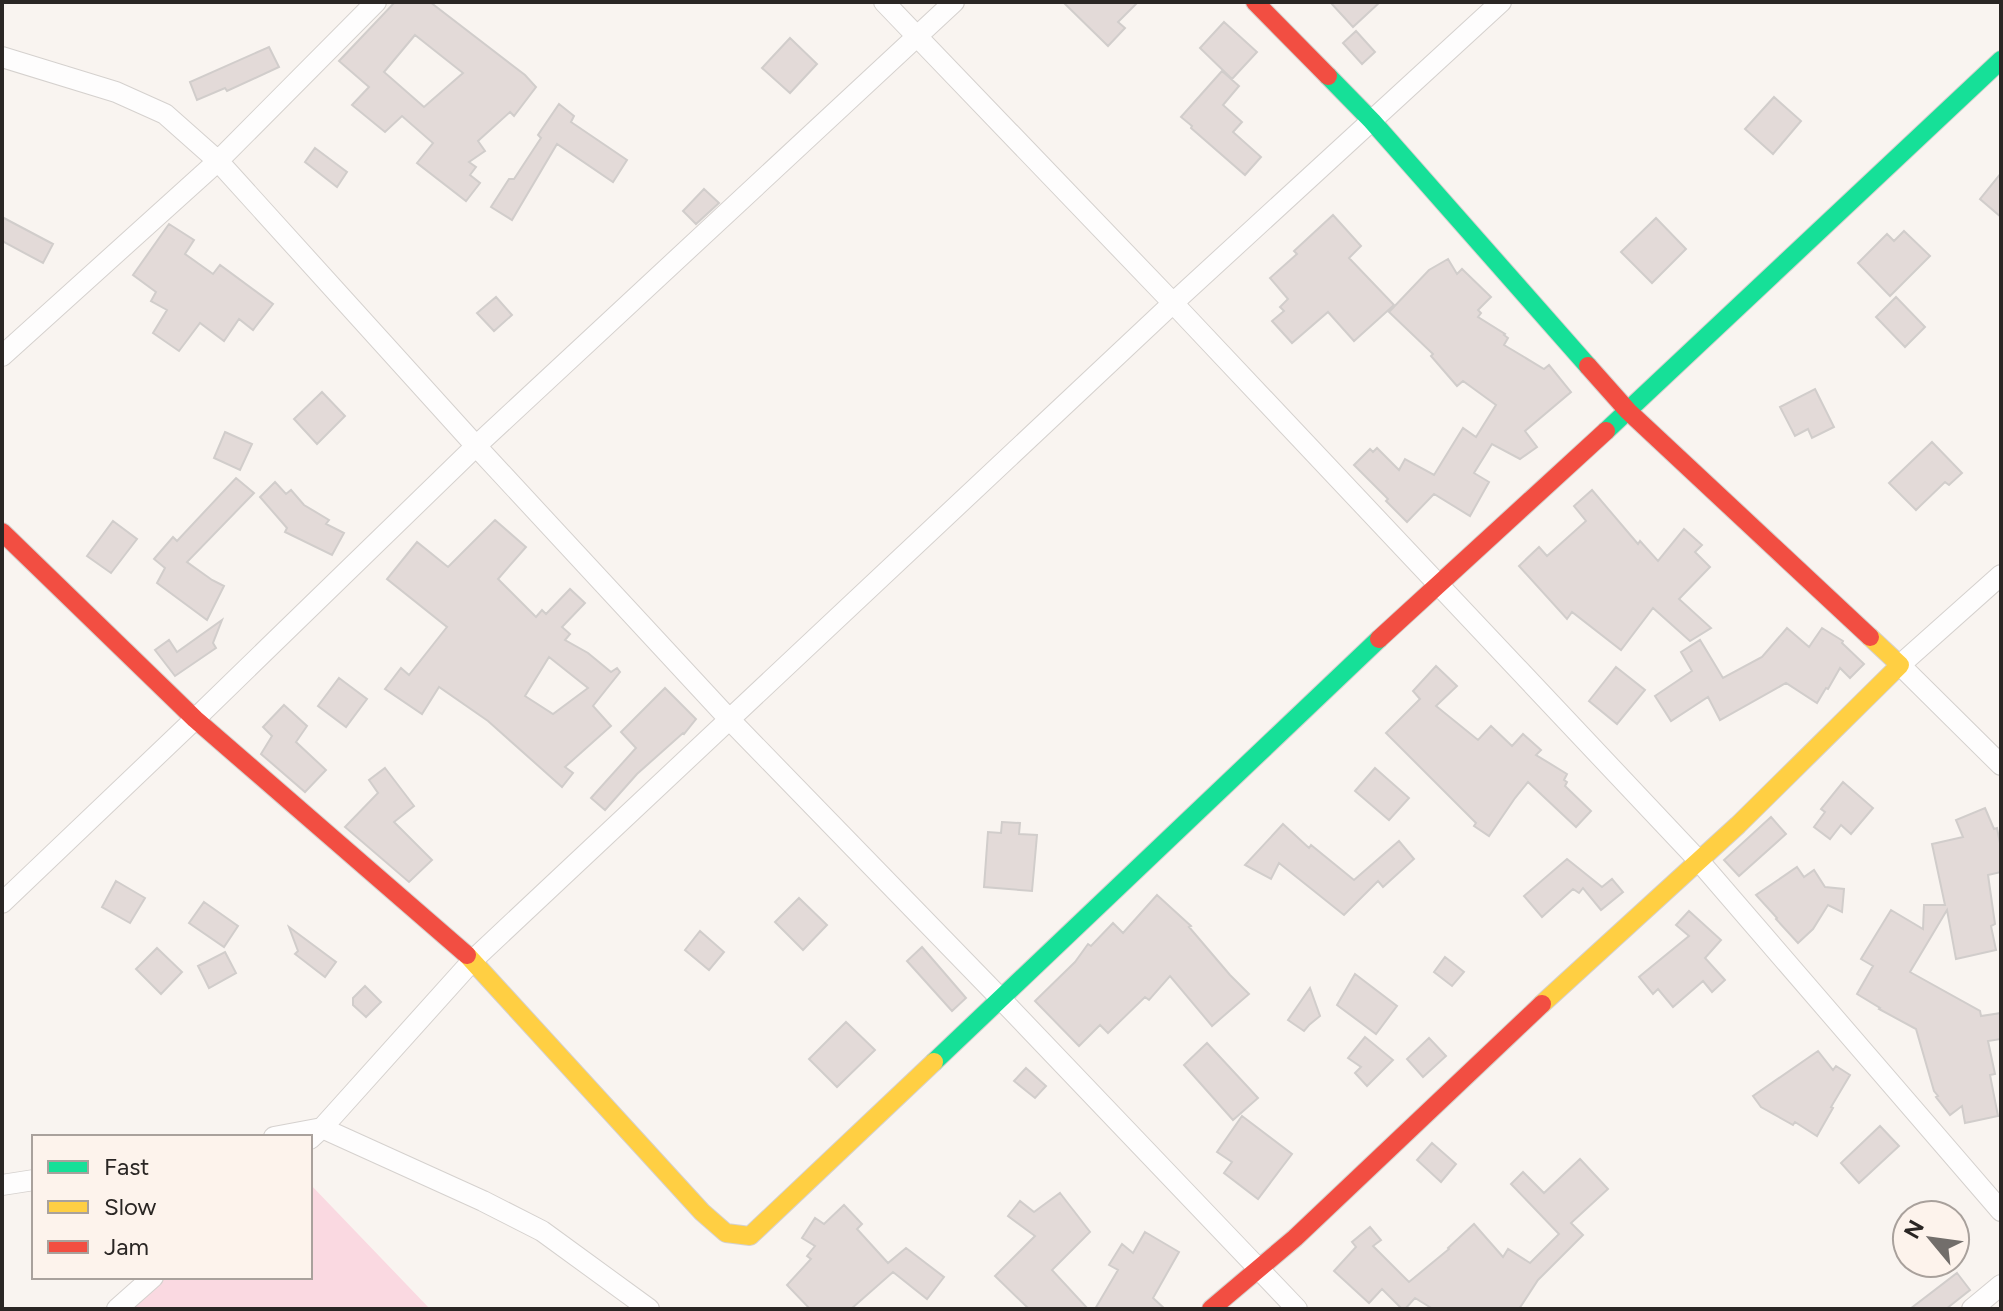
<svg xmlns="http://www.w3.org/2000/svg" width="2003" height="1311" font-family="Figtree,sans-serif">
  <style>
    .green { fill: #fad9e1 }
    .building { fill: #e3dad8; stroke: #d1cdcb; stroke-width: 2; fill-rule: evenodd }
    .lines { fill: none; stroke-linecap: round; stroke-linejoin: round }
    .street-casing { stroke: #d5d1ce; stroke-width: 22 }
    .fast-casing { stroke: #d5d1ce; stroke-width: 20 }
    .slow-casing { stroke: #d5d1ce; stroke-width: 20 }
    .jam-casing { stroke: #d5d1ce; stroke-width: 20 }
    .street { stroke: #fefdfd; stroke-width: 20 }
    .fast { stroke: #16e098; stroke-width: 18 }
    .slow { stroke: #ffcf43; stroke-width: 18 }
    .jam { stroke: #f24e42; stroke-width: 18 }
  </style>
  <rect width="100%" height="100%" fill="#f9f4f0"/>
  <path class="green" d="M310,1184L430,1309H132L166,1277H310Z"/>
  <path class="building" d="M395,2H430L525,75L536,87L514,116L510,112L478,141L485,151L469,162L476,167L470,175L480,183L466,201L417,163L433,143L402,116L385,132L352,105L369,87L339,61ZM415,35L463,73L424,107L384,72Z
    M1063,2H1138L1118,22L1125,28L1108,46Z
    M1330,2H1380L1353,27Z
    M1224,22L1257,52L1232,79L1200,48Z
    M1356,31L1375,52L1362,64L1343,43Z
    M790,38L817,64L790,93L762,68Z
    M269,47L279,67L227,91L225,88L197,100L190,82Z
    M1222,71L1239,86L1223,105L1242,122L1233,132L1261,157L1245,175L1191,128L1192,126L1181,117Z
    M1774,97L1801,121L1773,154L1745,129Z
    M559,104L574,116L571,122L627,160L613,182L557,144L512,220L491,207L509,179H514L541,138L538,135Z
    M315,148L347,172L337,187L305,162Z
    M2001,173V217L1980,199Z
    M704,189L719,203L696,224L683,211Z
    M1333,215L1361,246L1349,258L1394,305L1354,341L1328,312L1292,343L1272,321L1284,311L1280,307L1288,299L1270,278L1297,254L1294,251Z
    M2,217L53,244L43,263L2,241Z
    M1656,218L1686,249L1652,283L1621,252Z
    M169,224L194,240L185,254L213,274L220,265L273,304L253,330L239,319L224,341L200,323L179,351L153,333L167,310L151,301L156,292L133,275Z
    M1904,231L1930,256L1890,296L1858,263L1887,234L1894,241Z
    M1448,259L1457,274L1462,269L1491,297L1478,310L1481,313L1478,317L1505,334L1504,335L1508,338L1504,345L1544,369L1549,365L1571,392L1525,431L1537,447L1520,459L1492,444L1474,473L1489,482L1470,516L1434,494L1407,522L1386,501L1388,499L1354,465L1370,449L1373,452L1377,448L1399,470L1405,459L1434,475L1463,428L1476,437L1496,405L1463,381L1457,386L1431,356L1433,354L1389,312L1429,270Z
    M496,297L512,315L494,331L477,313Z
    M1896,297L1925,327L1905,347L1876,317Z
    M1815,389L1834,427L1812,438L1808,429L1795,436L1780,407Z
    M322,392L345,416L317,444L294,419Z
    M225,432L252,444L240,470L214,458Z
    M1932,442L1962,473L1949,485L1945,482L1916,510L1889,483Z
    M236,478L254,493L187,562L212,580L224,586L207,620L157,583L165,568L154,559L173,537L177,541Z
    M275,482L286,494L291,490L304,505L329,520L326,524L344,533L332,555L285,532L287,528L260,497Z
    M1592,490L1638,544L1640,541L1658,561L1684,529L1702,545L1695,552L1710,567L1679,599L1711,628L1690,641L1653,608L1621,650L1572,612L1567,619L1519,566L1539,547L1547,556L1586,521L1574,506Z
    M495,520L526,547L498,579L536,617L542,610L546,614L570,589L585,603L562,627L570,634L565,640L588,653L611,672L617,668L620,672L593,706L611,726L565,767L573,773L562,787L488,721L439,687L422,714L385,689L401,668L409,675L447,627L387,579L417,542L448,567ZM549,657L588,688L553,714L525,696Z
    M113,521L137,539L111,573L87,556Z
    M222,620L213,643L216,648L175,676L155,650L169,640L177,652Z
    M1787,628L1809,647L1822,628L1843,641L1842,643L1864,664L1850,678L1840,668L1828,689L1826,688L1817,703L1786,683L1720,720L1708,697L1671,721L1655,696L1692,671L1681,652L1700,640L1723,678L1762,657Z
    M1436,666L1457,686L1436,706L1478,740L1491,726L1512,746L1523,734L1541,750L1536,755L1567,774L1564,780L1567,782L1565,786L1591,811L1576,827L1528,782L1515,798L1489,836L1474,826L1476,823L1386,733L1420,699L1413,691Z
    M1616,667L1645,690L1617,724L1589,701Z
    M339,678L367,699L346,727L318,706Z
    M665,688L696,719L684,734L683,733L637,774L605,810L591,798L636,748L621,732Z
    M284,705L307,726L296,742L326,770L305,792L261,754L272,736L263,727Z
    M385,768L414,806L394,822L432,860L409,882L345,827L378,793L369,780Z
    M1375,768L1409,798L1389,820L1355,791Z
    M1843,782L1873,808L1851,834L1841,825L1830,839L1814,827L1825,812L1821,809Z
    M1985,808L1994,829L1997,828L2001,848V872L1988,875L1995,924L1991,926L1996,950L1956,959L1947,910L1910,972L1980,1011L1981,1016L2001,1013V1039L1988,1041L1995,1074L1990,1075L1998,1116L1965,1123L1962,1106L1950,1115L1936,1097L1938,1096L1934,1091L1916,1029L1879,1009L1880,1008L1857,994L1873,966L1861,959L1891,910L1923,929L1924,905H1945L1932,844L1963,837L1956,820Z
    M1771,817L1786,834L1739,876L1724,860Z
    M1002,822L1020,823L1019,834L1037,835L1032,891L984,887L988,832L1001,833Z
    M1283,824L1309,848L1311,845L1354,880L1399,841L1414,859L1383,887L1378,881L1344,915L1279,863L1271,879L1245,865Z
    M1567,859L1602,887L1612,879L1623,892L1601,910L1583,888L1579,893L1573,889L1542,917L1524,896Z
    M1797,867L1804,877L1814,870L1825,887L1844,889L1842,912L1828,905L1813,929L1798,943L1776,919L1777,918L1756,895Z
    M116,881L145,898L130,923L102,907Z
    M1157,895L1191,926L1189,927L1230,975L1249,994L1212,1026L1170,976L1149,1000L1145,997L1108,1033L1100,1025L1079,1046L1035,1001L1075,962L1088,944L1091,946L1113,923L1123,933Z
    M799,898L827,925L803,950L775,922Z
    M204,902L238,926L224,947L189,923Z
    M1689,911L1721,940L1705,958L1725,980L1712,992L1703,981L1673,1007L1658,989L1653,994L1639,977L1689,936L1676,925Z
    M289,927L336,962L325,977L295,954L298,951Z
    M700,931L724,952L709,970L685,950Z
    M922,947L966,998L952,1011L907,961Z
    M157,948L182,972L161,994L136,969Z
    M225,952L236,973L209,988L198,966Z
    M1445,957L1464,972L1452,986L1434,972Z
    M1355,974L1397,1006L1376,1034L1337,1005Z
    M365,986L381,1002L366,1017L353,1005V998Z
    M1310,988L1320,1016L1309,1025L1304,1031L1288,1020Z
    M846,1022L875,1050L837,1087L809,1059Z
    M1365,1037L1393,1060L1367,1086L1355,1073L1361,1067L1348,1058Z
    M1429,1038L1446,1056L1423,1077L1407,1059Z
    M1207,1043L1258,1098L1233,1120L1184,1065Z
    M1818,1051L1833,1070L1836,1066L1850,1075L1831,1107L1833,1108L1817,1136L1795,1122L1793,1125L1761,1107L1753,1096Z
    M1026,1068L1046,1086L1035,1098L1014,1081Z
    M1242,1116L1292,1154L1258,1199L1224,1173L1232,1162L1217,1152Z
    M1880,1126L1899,1146L1859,1183L1841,1163Z
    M1432,1143L1456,1164L1441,1182L1417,1160Z
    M1580,1159L1608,1189L1571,1223L1583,1235L1538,1280L1519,1309H1433L1415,1298L1405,1309H1402L1382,1289L1369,1303L1334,1271L1356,1247L1352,1242L1370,1227L1381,1240L1373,1246L1409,1282L1449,1249L1448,1248L1474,1224L1503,1257L1508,1249L1530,1263L1559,1234L1511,1184L1523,1172L1544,1193Z
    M1060,1193L1090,1232L1052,1270L1088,1309H1029L995,1276L1035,1236L1008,1216L1020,1201L1034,1212Z
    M844,1205L862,1224L857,1229L888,1263L906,1248L944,1277L927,1299L893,1272L851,1309H810L787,1285L811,1259L807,1256L815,1246L802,1238L815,1218L824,1224Z
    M1145,1232L1179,1252L1153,1298L1165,1309H1095L1118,1270L1109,1265L1122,1244L1133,1253Z
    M1957,1273L1970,1290L1946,1309H1910Z"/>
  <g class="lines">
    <g class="street-casing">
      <path id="street" d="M884,2L1173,303L1699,861L2001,1211
        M2,57L116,92L165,114L218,161L476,446L729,719L1000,998L1297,1309
        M2,356L218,161L376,2
        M2001,575L1900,665L2001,765
        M2,903L195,719L476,446L954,2
        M274,1137L322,1128L483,1201L542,1231L649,1309
        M310,1139L322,1128L473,960L1173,303L1501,2
        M2,1185L34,1180
        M117,1309L153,1277
        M1972,1309L2001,1285"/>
    </g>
    <g class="fast-casing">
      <path id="fast" d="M1328,76L1372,121L1588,366
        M1606,431L2001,60
        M934,1062L1379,639"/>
    </g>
    <g class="slow-casing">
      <path id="slow" d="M467,955L702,1212L726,1233L750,1236L934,1062
        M1542,1004L1738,825L1900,665L1870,637"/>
    </g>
    <g class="jam-casing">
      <path id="jam" d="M1255,2L1328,76
        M1588,366L1628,411L1870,637
        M2,532L195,719L467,955
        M1379,639L1606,431
        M1211,1309L1295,1238L1542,1004"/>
    </g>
    <use href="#street" class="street"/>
    <use href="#fast" class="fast"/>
    <use href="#slow" class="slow"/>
    <use href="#jam" class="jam"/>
  </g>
  <rect width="2003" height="1311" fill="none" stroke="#2a2624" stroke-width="8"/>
  <rect x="32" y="1135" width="280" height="144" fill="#fdf3ec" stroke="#a9a19c" stroke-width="2"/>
  <rect x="48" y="1161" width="40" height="12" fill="#16e098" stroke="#a9a19c" stroke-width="2"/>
  <text x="104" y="1175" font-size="24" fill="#2a2624">Fast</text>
  <rect x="48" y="1201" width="40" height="12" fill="#ffcf43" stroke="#a9a19c" stroke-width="2"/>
  <text x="104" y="1215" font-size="24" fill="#2a2624">Slow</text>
  <rect x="48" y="1241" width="40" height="12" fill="#f24e42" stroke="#a9a19c" stroke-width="2"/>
  <text x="104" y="1255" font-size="24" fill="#2a2624">Jam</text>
  <g transform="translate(1931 1239) rotate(299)"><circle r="38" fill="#fdf3ec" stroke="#a9a19c" stroke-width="2"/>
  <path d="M0-6L14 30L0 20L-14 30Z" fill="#726e6b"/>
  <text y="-12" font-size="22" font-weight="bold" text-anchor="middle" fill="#2a2624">N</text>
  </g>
</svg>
